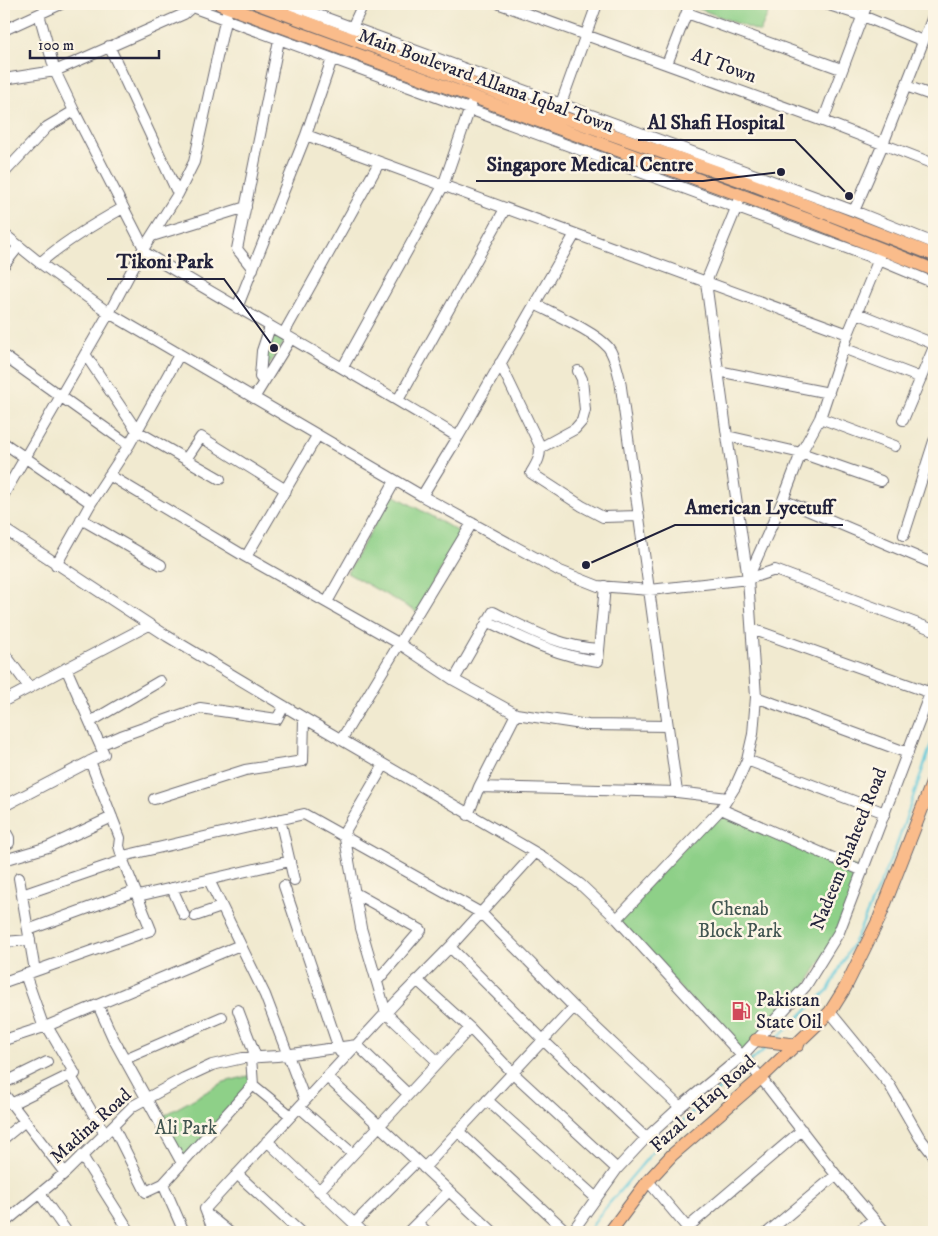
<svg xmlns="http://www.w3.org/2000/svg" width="938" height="1236" font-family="'IM FELL DW Pica',serif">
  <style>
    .green { fill: #8ed088; stroke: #587962 }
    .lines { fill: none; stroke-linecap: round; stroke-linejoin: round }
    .stream { stroke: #5dc7d9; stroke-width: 2.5 }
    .minor-casing { stroke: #6a686f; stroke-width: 12 }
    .major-casing { stroke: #6a686f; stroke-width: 14 }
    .minor { stroke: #fff; stroke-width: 10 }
    .major { stroke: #fabc8b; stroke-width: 12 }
    .labels { text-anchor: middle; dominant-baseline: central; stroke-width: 5; stroke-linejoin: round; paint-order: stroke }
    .street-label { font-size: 19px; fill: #22223b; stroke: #fcf5e5 }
    .park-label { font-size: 19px; fill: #425652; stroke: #fcf5e5 }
    .poi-label { font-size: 19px; fill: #22223b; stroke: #fcf5e5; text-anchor: start }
    .leader { fill: none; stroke: #22223b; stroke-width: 2 }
    .callout-dot { fill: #22223b; stroke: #fcf5e5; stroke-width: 2 }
    .callout-label { font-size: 20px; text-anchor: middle; font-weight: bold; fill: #22223b; stroke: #fcf5e5; stroke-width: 5; stroke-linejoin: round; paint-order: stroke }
  </style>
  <rect width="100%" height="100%" fill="#fcf5e5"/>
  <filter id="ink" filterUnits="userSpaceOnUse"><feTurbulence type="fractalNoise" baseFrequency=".02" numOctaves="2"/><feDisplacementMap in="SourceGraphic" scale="10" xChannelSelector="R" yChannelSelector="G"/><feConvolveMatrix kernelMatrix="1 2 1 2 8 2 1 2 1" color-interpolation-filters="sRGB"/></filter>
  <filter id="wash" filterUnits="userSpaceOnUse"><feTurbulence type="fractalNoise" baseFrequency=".0096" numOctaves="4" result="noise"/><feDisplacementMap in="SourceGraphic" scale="20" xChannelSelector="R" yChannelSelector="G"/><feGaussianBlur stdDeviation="1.12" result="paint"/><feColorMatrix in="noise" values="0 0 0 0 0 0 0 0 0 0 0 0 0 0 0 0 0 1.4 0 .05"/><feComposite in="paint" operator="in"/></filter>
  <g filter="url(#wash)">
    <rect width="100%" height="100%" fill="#f1ead0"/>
    <path class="green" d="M698,4H772L760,32L697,8Z
      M272,333L285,341L263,374L264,354Z
      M392,494L461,533L417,612L347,573Z
      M721,809L863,871L839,932L805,987L742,1056L617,919Z
      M252,1075L253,1085L180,1165L158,1119L224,1082Z"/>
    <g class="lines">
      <path class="stream" d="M777,1038L828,990L857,936L896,847L934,736
        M751,1061L767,1047
        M589,1232L597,1218L667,1135L747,1065"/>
    </g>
  </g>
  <g filter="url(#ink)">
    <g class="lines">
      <g class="minor-casing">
        <path id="minor" d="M61,4L39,14L55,71L74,111L144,248
          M184,4L879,260L934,283
          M288,4L854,211
          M500,4L823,121L934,164
          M826,4L863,16L923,41
          M687,13L841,69
          M934,14L883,144L854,211L934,243
          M4,30L39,14
          M349,34L363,4
          M109,46L178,194
          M667,64L690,4
          M4,79L55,71L184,14L192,7L193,4
          M906,86L934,96
          M559,109L597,4
          M823,121L867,4
          M306,135L848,334
          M4,173L47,127L74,111
          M4,234L40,263L109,313L422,496L560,571L598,586L650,590L748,579L775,570L934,630
          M152,236L246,207
          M142,251C247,314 354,373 458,437
          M40,263C65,241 94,224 123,208
          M4,265L19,246
          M253,269L237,249L279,40
          M535,304C554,314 595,332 608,347C615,356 617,369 620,380L677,792
          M237,308L306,135L332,59
          M857,313L934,344
          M284,333L379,163
          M843,348L921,378
          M85,354L137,431L220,479
          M4,356L129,445
          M500,363L539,444C542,455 537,463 531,473L582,506L603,517L639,516
          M343,367L443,186L471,105
          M718,371L829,393
          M264,382L260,377L262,351L270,327
          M254,398L291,338
          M398,400L505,209
          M820,418L895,446
          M903,420L934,347
          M727,436L801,453L881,481
          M4,443L91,503
          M540,448L575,429L582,421L585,410L582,379L578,371
          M186,459L201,437L286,490
          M109,475L246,557L400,644L454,680L516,714L588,725L668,726
          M4,494L109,313L142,251L178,194L194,162L227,12
          M422,496L458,437L575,234
          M783,500L934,564
          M81,519L161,565
          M4,529L167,636L304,718L543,857L580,884L617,919L742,1056L761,1078L836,1175L885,1232
          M904,535L934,441
          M246,557L317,436
          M56,565L91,503L129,445L179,355
          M748,578L783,500L801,453L820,418L848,334L881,254
          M327,602L395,481
          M487,621C522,638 559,657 598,661L605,586
          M752,629L931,693
          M4,653L29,687
          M454,680L493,612C528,629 560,647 599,649
          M756,697L908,753
          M4,701L149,625
          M90,722L160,681
          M341,740L472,523
          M100,745L121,736L200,708L277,719L284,706
          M747,760L885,813
          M384,765L344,833L361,928L386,1013L438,1062
          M479,787L677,792L728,798
          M154,799L245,770L303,761L304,718
          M4,806L104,754L66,668
          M721,809L863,871
          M468,815L479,787L516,714
          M280,819L294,880
          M4,829L9,838V843
          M123,856L304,814L481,913L574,1007L680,1107
          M4,860L48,847L112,817
          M19,878L35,971
          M209,880L265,995L305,1100
          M284,886L340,1052
          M172,888L184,915
          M355,893L421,930L377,981
          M22,895L124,860
          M138,896L290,861
          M195,916L221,907
          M617,919L721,809L735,787L747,760L753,734L756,697L748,579L727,436L706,282L739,201
          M28,930L135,891
          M4,942L30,940
          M450,947L544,1041L646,1138
          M25,974L44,1028
          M417,980L470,1028L513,1073L617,1169
          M4,982L151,930L124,863L119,846L120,838L90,761
          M98,1005L113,1038L182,1163
          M238,1010L256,1057
          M830,1012L889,1084L920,1138L934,1156
          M47,1026L75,1074L70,1075
          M4,1040L47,1026L240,945
          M125,1059L222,1017
          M327,1077L493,1232
          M4,1083L47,1062
          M253,1085L291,1116
          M4,1094L65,1173
          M487,1100L595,1197
          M11,1104L70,1075L105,1134
          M299,1107L353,1154
          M113,1126L146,1192L163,1184
          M458,1131L567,1232
          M4,1138L25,1121
          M267,1141L363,1232
          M82,1156L130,1232
          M424,1168L574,1007
          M237,1174L300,1232
          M648,1181L690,1231
          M319,1191L470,1028
          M40,1194L67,1232
          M207,1214L229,1232
          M4,1223L65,1173L133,1106L184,1078L212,1065L243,1058L277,1056L357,1045L408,1094
          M417,1223L427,1232
          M354,1224L417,1161
          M687,1228L802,1130
          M184,1232L163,1184L253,1085L251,1057
          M214,1232L205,1209L397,1001L450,947L535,853
          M408,1232L449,1191
          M572,1232L617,1169L646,1138L680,1107L742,1056L805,987L839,932L934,683
          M768,1232L836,1175
          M858,1232L874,1219"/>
      </g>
      <g class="major-casing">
        <path id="major" d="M220,4L814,222L934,270
          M258,4L557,115L751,184L934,255
          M756,1040L798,1045
          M610,1232L648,1181L672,1155L761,1078L830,1012L845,988L879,919L934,778"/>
      </g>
      <use href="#minor" class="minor"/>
      <use href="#major" class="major"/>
    </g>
  </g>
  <defs>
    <g id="fuel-bare" transform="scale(1.5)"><path d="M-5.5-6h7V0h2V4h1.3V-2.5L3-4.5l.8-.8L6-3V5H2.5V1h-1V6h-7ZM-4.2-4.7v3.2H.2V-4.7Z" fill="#d1495b" stroke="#fcf5e5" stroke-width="2.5" paint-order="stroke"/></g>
  </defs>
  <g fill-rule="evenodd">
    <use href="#fuel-bare" x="741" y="1011"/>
  </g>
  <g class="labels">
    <g class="street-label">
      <text transform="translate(724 66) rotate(20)">AI Town</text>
      <text transform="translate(486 81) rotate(20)">Main Boulevard Allama Iqbal Town</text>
      <text transform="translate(849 849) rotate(-68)">Nadeem Shaheed Road</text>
      <text transform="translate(703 1104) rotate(-42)">Fazal e Haq Road</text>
      <text transform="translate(91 1126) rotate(-42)">Madina Road</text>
    </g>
    <g class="park-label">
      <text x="740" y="909">Chenab<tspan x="740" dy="22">Block Park</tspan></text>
      <text x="186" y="1128">Ali Park</text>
    </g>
    <g class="poi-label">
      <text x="756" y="1000">Pakistan<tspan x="756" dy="22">State Oil</tspan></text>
    </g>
  </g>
  <path class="leader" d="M849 196L795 140H638M781 172L703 181H476M274 348L224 279H107M586 565L675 525H843"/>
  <g class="callout-dot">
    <circle cx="849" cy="196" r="5"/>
    <circle cx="781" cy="172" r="5"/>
    <circle cx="274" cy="348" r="5"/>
    <circle cx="586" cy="565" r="5"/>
  </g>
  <g class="callout-label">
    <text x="716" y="129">Al Shafi Hospital</text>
    <text x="590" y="171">Singapore Medical Centre</text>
    <text x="165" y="268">Tikoni Park</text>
    <text x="759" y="514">American Lycetuff</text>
  </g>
  <rect width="938" height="1236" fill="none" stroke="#fcf5e5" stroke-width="20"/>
  <path d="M30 50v8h129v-8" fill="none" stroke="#22223b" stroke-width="2.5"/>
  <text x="38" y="50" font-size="15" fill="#22223b" stroke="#fcf5e5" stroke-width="4" paint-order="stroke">100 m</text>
</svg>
